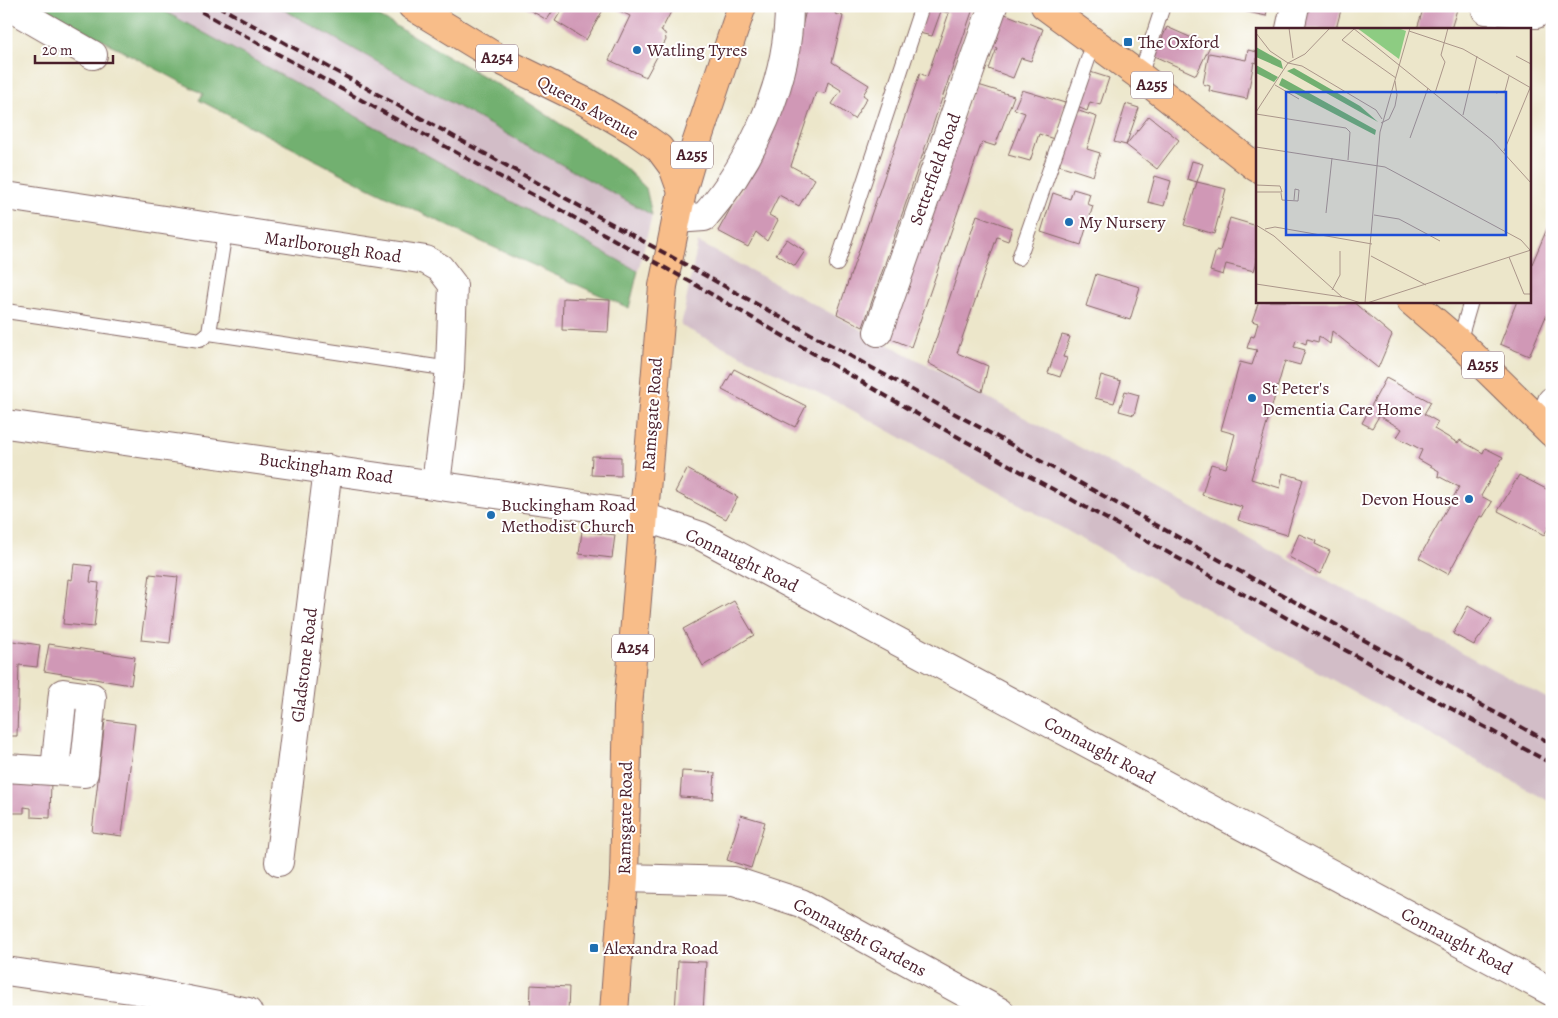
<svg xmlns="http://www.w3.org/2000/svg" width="1558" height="1018" font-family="Alegreya,serif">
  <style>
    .industrial { fill: #d2bdc7 }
    .forest { fill: #72b070; stroke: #5e684e }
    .building { fill: #d098b6 }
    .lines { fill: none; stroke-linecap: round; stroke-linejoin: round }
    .lane-casing { stroke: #836563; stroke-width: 16 }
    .street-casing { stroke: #836563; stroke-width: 30 }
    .primary-casing { stroke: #836563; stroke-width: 30 }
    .lane { stroke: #fff; stroke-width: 14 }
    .street { stroke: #fff; stroke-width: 28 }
    .primary { stroke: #f8bd89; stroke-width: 28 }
    .rail { stroke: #4a1f2b; stroke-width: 4; stroke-dasharray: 8 4; stroke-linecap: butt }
    .poi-dot { fill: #1f6fb2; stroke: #fff; stroke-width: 2 }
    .labels { text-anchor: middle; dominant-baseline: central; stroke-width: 4; stroke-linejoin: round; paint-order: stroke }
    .shield { fill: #fff; stroke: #80626b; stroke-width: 1 }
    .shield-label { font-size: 16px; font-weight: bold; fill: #4a1f2b }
    .poi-label { font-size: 18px; fill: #4a1f2b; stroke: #fff; text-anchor: start }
    .street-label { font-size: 18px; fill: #4a1f2b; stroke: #fff }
    .inset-road { fill: none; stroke: #ab968a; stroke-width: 1 }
    .view { fill: #1d4ed8; fill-opacity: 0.15; stroke: #1d4ed8; stroke-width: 2.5 }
    .inset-edge { fill: none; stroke: #4a1f2b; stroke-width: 2.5 }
  </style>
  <rect width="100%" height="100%" fill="#fff"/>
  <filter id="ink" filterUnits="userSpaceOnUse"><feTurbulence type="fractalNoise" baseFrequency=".02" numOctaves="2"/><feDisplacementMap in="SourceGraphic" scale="10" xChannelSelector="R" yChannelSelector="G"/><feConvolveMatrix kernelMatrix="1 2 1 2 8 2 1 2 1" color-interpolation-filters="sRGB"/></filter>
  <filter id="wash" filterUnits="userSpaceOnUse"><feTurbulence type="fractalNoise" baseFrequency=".0096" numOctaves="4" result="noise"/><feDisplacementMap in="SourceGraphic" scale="20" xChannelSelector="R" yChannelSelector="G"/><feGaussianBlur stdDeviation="1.12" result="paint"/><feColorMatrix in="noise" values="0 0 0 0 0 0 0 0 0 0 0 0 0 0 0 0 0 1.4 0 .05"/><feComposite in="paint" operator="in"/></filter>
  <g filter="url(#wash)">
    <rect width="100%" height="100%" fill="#ece6ca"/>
    <path class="industrial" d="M39,6H361L527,101L623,166L646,188L652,215L629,308L473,238L362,184L199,100L203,94Z
      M698,242L1552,701V803L841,404L681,326Z"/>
    <path class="forest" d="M39,6H155L638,271L629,308L473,238L362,184L199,100L203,94Z
      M277,6H361L526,101L623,166L646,188L652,215Z"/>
    <g id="blocks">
      <path class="building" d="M523,6H556L547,20Z
        M564,6H597L603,10L586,40L555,21Z
        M619,6H674L661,31L665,33L666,40L646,77L609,60L630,16L618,10Z
        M807,6H837L835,14L843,16L832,62L869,85L863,95L867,98L854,119L832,104L841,90L828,82L825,93L816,92L791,166L815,179L799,206L779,195L769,215L778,220L767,241L756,232L748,247L718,231L765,146L788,84Z
        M928,6H974L863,327L837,314L920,73L927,77L949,13L941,11L932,36L919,33Z
        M1235,6H1268L1266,16L1234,9Z
        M1306,6H1342L1336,29H1301Z
        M1424,6H1458L1451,29H1417Z
        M1000,12L1043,29L1031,61L1021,58L1013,78L989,69L997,48L987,44Z
        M1167,27L1210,46L1196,75L1154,56Z
        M1248,50L1257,52V63L1254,62L1247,99L1209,91L1210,86L1203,84L1209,53L1246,60Z
        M1087,71L1109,78L1100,105L1090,102L1087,111L1075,106Z
        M975,84L1014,96L995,146L982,142L911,347L884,336Z
        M1022,90L1065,103L1054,139L1039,134L1030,161L1008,155L1025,113L1014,109Z
        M1126,104L1139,108L1126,145L1149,116L1179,140L1157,169L1126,145L1114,142Z
        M1073,109L1097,117L1087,149L1100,153L1093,176L1056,164Z
        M1192,161L1203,164L1197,182L1187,179Z
        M1155,176L1171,181L1164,206L1148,202Z
        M1197,182L1226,189L1214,234L1184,225Z
        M1073,189L1090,194L1087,204L1093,206L1081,245L1041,232L1053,193L1070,199Z
        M977,215L1012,228L1008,241L997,237L957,353L988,366L982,392L928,363Z
        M1552,217V302L1529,356L1500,344L1517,301H1529V271Z
        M1230,218L1257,226V261L1254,271L1226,264L1223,275L1210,271L1216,250L1220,251Z
        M787,239L805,251L795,266L776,254Z
        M1096,274L1140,287L1130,320L1086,306Z
        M563,298L610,300L608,332L562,330Z
        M1259,301H1352L1392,335L1378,368L1332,331L1330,344L1319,336L1318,342L1307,339L1306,344L1296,340L1294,347L1305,350L1300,365L1285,361L1251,479L1280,488L1283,473L1303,479L1287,535L1238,520L1242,507L1202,495L1211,464L1226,468L1235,434L1221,430L1240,362L1252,365L1257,350L1247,348L1251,336L1254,337L1258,323L1252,321Z
        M1062,335L1070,337L1063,357L1067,358L1060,377L1048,373Z
        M734,369L806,406L795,427L722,390Z
        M1101,375L1121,381L1114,403L1095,398Z
        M1386,378L1431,402L1424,414L1438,422L1434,429L1458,443L1460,440L1483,453L1485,448L1503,457L1481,496L1492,502L1483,517L1480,516L1448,574L1419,558L1459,487L1438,476L1439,471L1418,459L1422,450L1397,437L1402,429L1379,416L1372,428L1362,423Z
        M1125,391L1139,395L1134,415L1119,411Z
        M592,456L621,457V476L591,475Z
        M687,469L738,497L726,519L675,492Z
        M1519,475L1552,492V521L1544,535L1498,511Z
        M582,531L615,535L612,558L579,554Z
        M1299,534L1316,541L1315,544L1330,551L1320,574L1289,557Z
        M74,564L92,566L90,582L99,583L94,627L63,624L68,579L72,580Z
        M150,574L178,577L170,643L141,640Z
        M734,601L754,635L703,666L683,629Z
        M1468,606L1492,620L1474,645L1453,634Z
        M6,640L40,645L37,667L19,665L17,736H6Z
        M49,644L135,657L131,685L44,671Z
        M105,720L135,724L122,836L92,832Z
        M682,771L715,773L713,799L680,797Z
        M6,780L51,781L50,818L31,817V808L24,807V813H6Z
        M741,815L765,822L751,868L727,860Z
        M678,961L706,962L703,1012H675Z
        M531,985L569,987L568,1012H530Z"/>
    </g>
  </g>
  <g filter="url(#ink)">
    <use href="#blocks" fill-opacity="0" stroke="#836563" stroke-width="1"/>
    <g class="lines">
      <g class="lane-casing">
        <path id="lane" d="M1140,76L1163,6
          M1019,258L1094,42
          M837,264L922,6
          M6,311L200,340L209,333L225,231
          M209,333L450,369
          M1459,342L1471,301"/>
      </g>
      <g class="street-casing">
        <path id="street" d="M8,6L93,55
          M1486,10L1536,14L1543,6
          M1290,29L1295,6
          M6,196L426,260L440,268L453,285L450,369L436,484
          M676,219L704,217C753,161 789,82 789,6
          M878,332L993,6
          M1543,423L1552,401
          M6,424L616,511L644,517L701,536L1552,992
          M6,768L84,773L92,697L63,693L55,770
          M279,862L328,469
          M624,878L734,881L801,903L1000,1012
          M6,971L137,990L248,1012"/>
      </g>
      <g class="primary-casing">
        <path id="primary" d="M412,6L504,62L586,102L635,131L659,148L673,167L682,192
          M1045,6L1140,76L1257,168
          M1411,301L1459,342L1552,433
          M614,1012L624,878L628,707L663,286L682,192L696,144L742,6"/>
      </g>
      <use href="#lane" class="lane"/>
      <use href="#street" class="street"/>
      <use href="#primary" class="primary"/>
      <path class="rail" d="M191,6L689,281L929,421L1552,764
        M218,6L1552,744"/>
    </g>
  </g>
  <g class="poi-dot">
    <rect x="1123" y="37" width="10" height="10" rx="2.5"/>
    <circle cx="637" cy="50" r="5"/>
    <circle cx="1069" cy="222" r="5"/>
    <circle cx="1252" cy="398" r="5"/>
    <circle cx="1469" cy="499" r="5"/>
    <circle cx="491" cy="515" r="5"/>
    <rect x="589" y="943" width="10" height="10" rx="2.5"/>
  </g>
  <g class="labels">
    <g class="shield">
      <rect x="476" y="44.5" width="42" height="27" rx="4"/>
      <rect x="1131" y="71.5" width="42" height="27" rx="4"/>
      <rect x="671" y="141.5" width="42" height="27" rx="4"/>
      <rect x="1462" y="351.5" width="42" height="27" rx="4"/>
      <rect x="612" y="634.5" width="42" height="27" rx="4"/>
    </g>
    <g class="shield-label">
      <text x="497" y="58">A254</text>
      <text x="1152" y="85">A255</text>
      <text x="692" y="155">A255</text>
      <text x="1483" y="365">A255</text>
      <text x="633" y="648">A254</text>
    </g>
    <g class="poi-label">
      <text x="1138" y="42">The Oxford</text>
      <text x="647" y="50">Watling Tyres</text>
      <text x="1079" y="222">My Nursery</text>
      <text x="1262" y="388">St Peter's<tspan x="1262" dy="21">Dementia Care Home</tspan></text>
      <text x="1459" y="499" text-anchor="end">Devon House</text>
      <text x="501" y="505">Buckingham Road<tspan x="501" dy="21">Methodist Church</tspan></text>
      <text x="604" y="948">Alexandra Road</text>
    </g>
    <g class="street-label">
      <text transform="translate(588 107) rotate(29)">Queens Avenue</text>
      <text transform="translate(935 169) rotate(-70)">Setterfield Road</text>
      <text transform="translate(333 247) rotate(8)">Marlborough Road</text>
      <text transform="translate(652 414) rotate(-86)">Ramsgate Road</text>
      <text transform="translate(326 468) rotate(8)">Buckingham Road</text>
      <text transform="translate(742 560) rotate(26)">Connaught Road</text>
      <text transform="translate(304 665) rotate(-83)">Gladstone Road</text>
      <text transform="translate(1100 750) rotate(28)">Connaught Road</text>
      <text transform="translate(625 818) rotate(-89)">Ramsgate Road</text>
      <text transform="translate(860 937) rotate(28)">Connaught Gardens</text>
      <text transform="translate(1457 941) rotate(28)">Connaught Road</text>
    </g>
  </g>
  <g transform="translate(1256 28)">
    <rect width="275" height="275" fill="#ece6ca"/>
    <path d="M101,0H142L150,3L143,31Z" fill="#8dcc82"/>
    <path d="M0,19L25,33L27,41L0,29ZM0,37L22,49L18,54L0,45ZM38,40L104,78L122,94L31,43ZM26,50L120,102L119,107L23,57Z" fill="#72b070"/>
    <path class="inset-road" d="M33,0L37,30M97,0L236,112L275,155M98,1L86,12L140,50M153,3L207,21L275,60M0,5L14,23L32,35L46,38L120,82L126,91M260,28L275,36M32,35L49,26L74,0M143,38L154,0M19,57L43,71M179,65L189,34L185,27L192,0M240,65L249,63L253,48M0,84L32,35M0,86L90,100L94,104L92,132M207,87L221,28M125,95L133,91L139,78L141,67L139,53M154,110L172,60M0,119L129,139L265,212L274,222M248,123L274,60M0,157L24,158L26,164H0M25,165L26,172L42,173L43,162L39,161L38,172M70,185L76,130M118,187L143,191L184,213M0,197L18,208L86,269M9,201L19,199L116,216M115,228L170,257M253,229L268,266H275M0,256L86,269L105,275M76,262L84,247V223M109,275L124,104L143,38M111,275L275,222"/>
    <path class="view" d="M30,64H250V207H30Z"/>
    <rect width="275" height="275" class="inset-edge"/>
  </g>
  <rect width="1558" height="1018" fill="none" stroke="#fff" stroke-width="25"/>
  <path d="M35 55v8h78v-8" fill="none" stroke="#4a1f2b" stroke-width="2.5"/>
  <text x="42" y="55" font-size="15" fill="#4a1f2b" stroke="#ffffff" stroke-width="4" paint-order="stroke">20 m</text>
</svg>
